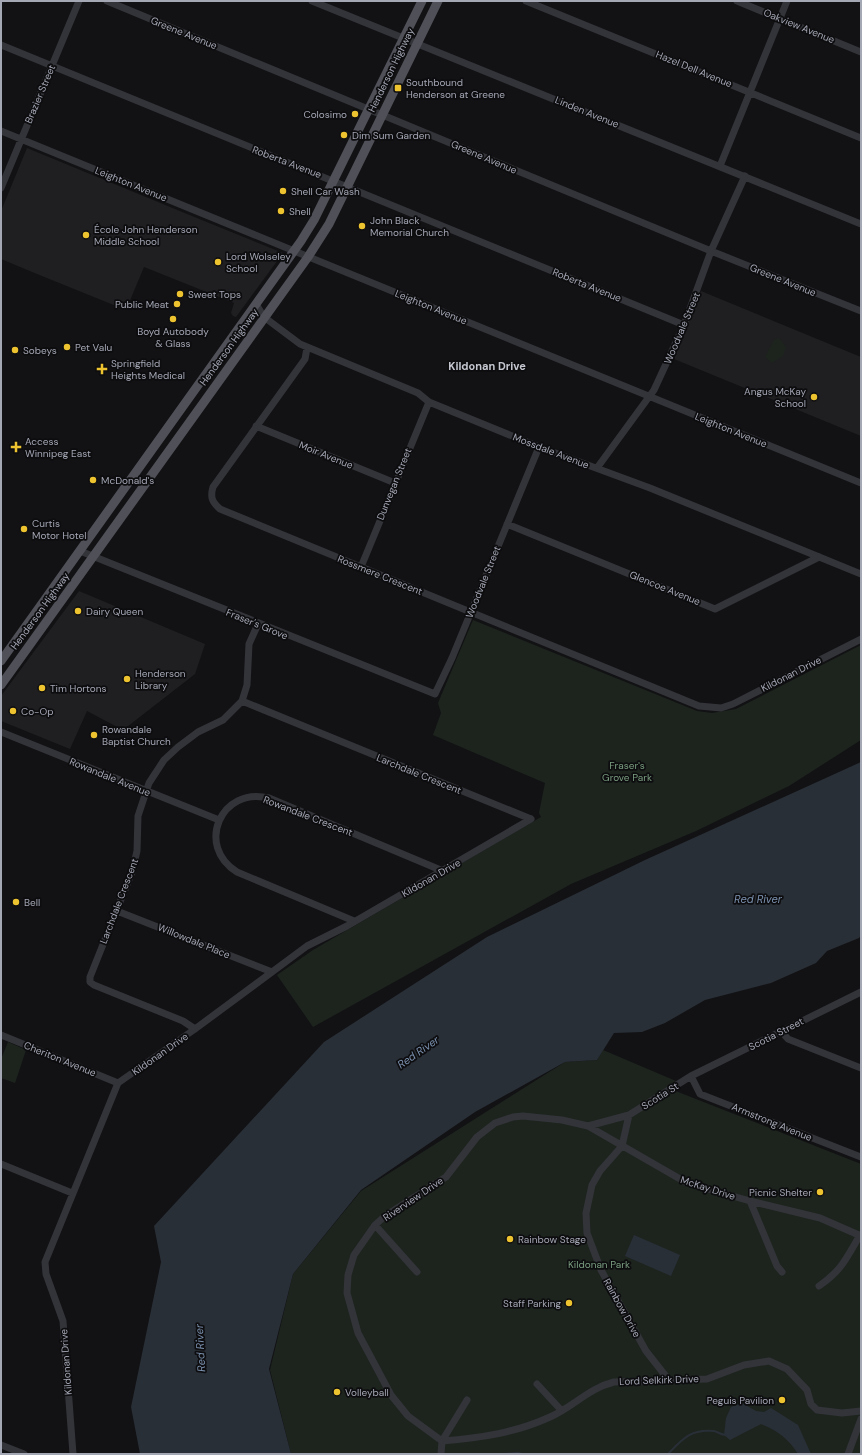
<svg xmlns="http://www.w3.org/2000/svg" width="862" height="1455" font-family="'DM Sans',sans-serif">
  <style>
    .built { fill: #1f1e21 }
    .green { fill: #1d241e }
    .water { fill: #292f37 }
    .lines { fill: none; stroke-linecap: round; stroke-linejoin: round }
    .stream { stroke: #292f37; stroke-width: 2 }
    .minor { stroke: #333439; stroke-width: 7 }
    .major { stroke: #4f5058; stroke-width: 9 }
    .poi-dot { fill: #eec330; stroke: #0d0d0f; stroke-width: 1.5 }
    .labels { text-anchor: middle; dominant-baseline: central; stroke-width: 3.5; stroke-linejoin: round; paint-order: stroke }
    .street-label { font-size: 10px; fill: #a4a7b4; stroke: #0d0d0f }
    .poi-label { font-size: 10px; fill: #a4a7b4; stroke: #0d0d0f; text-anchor: start }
    .park-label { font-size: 10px; fill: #7b9f81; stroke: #0d0d0f }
    .neighbourhood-label { font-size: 11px; font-weight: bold; fill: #c5c7d0; stroke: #0d0d0f }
    .water-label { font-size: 11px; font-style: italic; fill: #7b91af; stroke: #0d0d0f }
  </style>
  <rect width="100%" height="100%" fill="#121214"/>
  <path class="built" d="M27,148L187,214L283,253L236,317L233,316L231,313L234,303L144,267L126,310L37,274L1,259V211Z
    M701,291L861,357V436L674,359Z
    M79,591L205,644L195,674L123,730L87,711L70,749L1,721V696Z"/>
  <path class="green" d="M779,338L786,347L783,356L772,363L765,357L774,340Z
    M473,620L697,711L712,713L736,709L861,645V740L789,786L696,831L571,884L313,1027L277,975L313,950L541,817L539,813L545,783L433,735L441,713L438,703Z
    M8,1042L26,1050L15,1083L1,1078V1059Z
    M603,1050L676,1081L668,1088L861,1164V1454H291L270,1370L293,1274L361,1191L565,1062L597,1060Z"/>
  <path class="water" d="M861,762V935L859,938L827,951L816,963L771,983L705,1000L665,1023L642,1032L614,1033L597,1060L565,1062L475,1112L361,1190L293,1274L269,1369L291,1454H140L131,1407L161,1262L154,1226L324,1042L487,937L645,860Z
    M634,1235L680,1255L671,1276L625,1256Z
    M742,1403L756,1411L764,1412L771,1408L798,1425L811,1454H798C788,1438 778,1431 761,1424L730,1440L724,1435L726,1418L731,1407Z"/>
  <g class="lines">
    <path class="stream" d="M505,1454L518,1453L522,1454
      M668,1454C683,1438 691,1429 714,1431C718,1432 721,1435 726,1435"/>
    <path class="minor" d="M107,1L711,251L861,311
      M312,1L861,224
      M526,1L861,138
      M737,1L861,52
      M1,45L684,325
      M1,131L861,483
      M720,166L787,1
      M1,188L79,1
      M256,304L264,317L300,344L418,393L429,402L539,447L650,488L861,574
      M307,348L305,359L213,487C210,497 212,502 220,509L699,706L721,708L733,704L861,639
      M256,426L395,483
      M597,468L654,390L684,325L711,251L745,176
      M507,524L715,609L819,557
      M80,551L435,694L452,658L539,447
      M361,567L429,402
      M242,701L531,819
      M1,732L219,820
      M117,911L272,972
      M354,921L237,872C195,846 221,786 269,798L443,871
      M195,1029L183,1021L94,985L90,982V977L132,872L137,851L138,816L149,783L164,760L178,747L198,732L223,720L242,701L247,685L249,644L258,624
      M781,1031L788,1039L861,1068
      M1,1035L118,1083
      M691,1076L700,1094L861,1157
      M629,1115L622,1146L600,1171L592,1185L586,1213L587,1233L601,1270L646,1351L668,1379
      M588,1126L629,1115L691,1076L861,992
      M1,1164L72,1193
      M750,1201L777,1266L782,1272
      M375,1225L417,1272
      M819,1286C842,1270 846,1259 860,1235
      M537,1384L561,1410
      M442,1441L408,1416L391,1395L358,1333L347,1293L348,1275L354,1255L375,1225L385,1216L446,1177L477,1137L495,1123L513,1117L523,1116L562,1120L588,1126L687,1183L750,1201L820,1218L861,1236
      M442,1441C480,1438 515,1433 550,1417C573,1407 589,1388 614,1382L707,1379L744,1365L769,1361L787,1369L807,1390L811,1404L817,1410L842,1413L861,1411
      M1,1445L24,1454
      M73,1454L63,1321L46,1274L45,1262L118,1083L195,1029L307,946L347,926L531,819
      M441,1454L442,1441L467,1400
      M848,1454L861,1419"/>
    <path class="major" d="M1,661L301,241L314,220L422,1
      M1,685L308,257L329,224L438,1"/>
  </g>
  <g class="poi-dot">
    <rect x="394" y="84" width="8" height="8" rx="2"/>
    <circle cx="355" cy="114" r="4"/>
    <circle cx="344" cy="135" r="4"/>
    <circle cx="283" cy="191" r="4"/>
    <circle cx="281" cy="211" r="4"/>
    <circle cx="362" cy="226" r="4"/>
    <circle cx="86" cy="235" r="4"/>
    <circle cx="218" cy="262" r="4"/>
    <circle cx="180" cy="294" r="4"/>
    <circle cx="177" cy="304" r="4"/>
    <circle cx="173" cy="319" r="4"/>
    <circle cx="67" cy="347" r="4"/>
    <circle cx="15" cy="350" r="4"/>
    <path d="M100 363h4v4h4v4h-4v4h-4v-4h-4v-4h4z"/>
    <circle cx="814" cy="397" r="4"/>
    <path d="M14 441h4v4h4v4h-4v4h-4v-4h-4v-4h4z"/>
    <circle cx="93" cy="480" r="4"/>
    <circle cx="24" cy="529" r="4"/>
    <circle cx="78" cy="611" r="4"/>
    <circle cx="127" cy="679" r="4"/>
    <circle cx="42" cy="688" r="4"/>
    <circle cx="13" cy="711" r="4"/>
    <circle cx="94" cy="735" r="4"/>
    <circle cx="16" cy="902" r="4"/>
    <circle cx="820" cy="1192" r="4"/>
    <circle cx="510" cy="1239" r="4"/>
    <circle cx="569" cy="1303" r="4"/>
    <circle cx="337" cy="1392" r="4"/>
    <circle cx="782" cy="1400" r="4"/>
  </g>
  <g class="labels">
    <g class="street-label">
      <text transform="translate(799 26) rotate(22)">Oakview Avenue</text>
      <text transform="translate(184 33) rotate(22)">Greene Avenue</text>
      <text transform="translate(694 69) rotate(22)">Hazel Dell Avenue</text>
      <text transform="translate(391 70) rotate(-64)">Henderson Highway</text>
      <text transform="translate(40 94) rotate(-67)">Brazier Street</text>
      <text transform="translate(587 112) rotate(22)">Linden Avenue</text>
      <text transform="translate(484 157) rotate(23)">Greene Avenue</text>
      <text transform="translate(287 162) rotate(21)">Roberta Avenue</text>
      <text transform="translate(131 184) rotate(22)">Leighton Avenue</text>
      <text transform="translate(783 280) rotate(22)">Greene Avenue</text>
      <text transform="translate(587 285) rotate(22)">Roberta Avenue</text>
      <text transform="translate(431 307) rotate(22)">Leighton Avenue</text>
      <text transform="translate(682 328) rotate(-67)">Woodvale Street</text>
      <text transform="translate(229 347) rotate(-54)">Henderson Highway</text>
      <text transform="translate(731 430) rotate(22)">Leighton Avenue</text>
      <text transform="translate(551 451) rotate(21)">Mossdale Avenue</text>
      <text transform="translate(326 455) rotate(22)">Moir Avenue</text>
      <text transform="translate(394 484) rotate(-68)">Dunvegan Street</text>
      <text transform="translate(380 575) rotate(22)">Rossmere Crescent</text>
      <text transform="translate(483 582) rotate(-68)">Woodvale Street</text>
      <text transform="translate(665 588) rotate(22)">Glencoe Avenue</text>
      <text transform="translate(40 611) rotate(-54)">Henderson Highway</text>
      <text transform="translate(257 624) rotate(22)">Fraser's Grove</text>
      <text transform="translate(791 674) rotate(-27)">Kildonan Drive</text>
      <text transform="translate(419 774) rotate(22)">Larchdale Crescent</text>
      <text transform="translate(110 777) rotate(22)">Rowandale Avenue</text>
      <text transform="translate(308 816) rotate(21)">Rowandale Crescent</text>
      <text transform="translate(431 878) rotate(-30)">Kildonan Drive</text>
      <text transform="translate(119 901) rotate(-69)">Larchdale Crescent</text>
      <text transform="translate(194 941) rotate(22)">Willowdale Place</text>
      <text transform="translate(776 1034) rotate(-27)">Scotia Street</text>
      <text transform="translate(160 1054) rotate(-35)">Kildonan Drive</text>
      <text transform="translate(60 1059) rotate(22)">Cheriton Avenue</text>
      <text transform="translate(660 1096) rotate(-32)">Scotia St</text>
      <text transform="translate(772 1122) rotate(22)">Armstrong Avenue</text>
      <text transform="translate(708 1188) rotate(18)">McKay Drive</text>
      <text transform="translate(413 1199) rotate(-34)">Riverview Drive</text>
      <text transform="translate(622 1308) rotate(61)">Rainbow Drive</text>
      <text transform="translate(66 1362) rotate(-94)">Kildonan Drive</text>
      <text transform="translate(659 1380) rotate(-2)">Lord Selkirk Drive</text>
    </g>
    <g class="poi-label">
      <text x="406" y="82">Southbound<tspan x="406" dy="12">Henderson at Greene</tspan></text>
      <text x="347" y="114" text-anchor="end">Colosimo</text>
      <text x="352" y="135">Dim Sum Garden</text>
      <text x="291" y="191">Shell Car Wash</text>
      <text x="289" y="211">Shell</text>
      <text x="370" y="220">John Black<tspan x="370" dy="12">Memorial Church</tspan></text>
      <text x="94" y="229">École John Henderson<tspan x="94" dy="12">Middle School</tspan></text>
      <text x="226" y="256">Lord Wolseley<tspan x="226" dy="12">School</tspan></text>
      <text x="188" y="294">Sweet Tops</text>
      <text x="169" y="304" text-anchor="end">Public Meat</text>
      <text x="173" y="331" text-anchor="middle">Boyd Autobody<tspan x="173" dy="12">&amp; Glass</tspan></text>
      <text x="75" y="347">Pet Valu</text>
      <text x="23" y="350">Sobeys</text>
      <text x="111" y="363">Springfield<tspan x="111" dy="12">Heights Medical</tspan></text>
      <text x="806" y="391" text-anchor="end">Angus McKay<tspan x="806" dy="12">School</tspan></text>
      <text x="25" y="441">Access<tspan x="25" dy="12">Winnipeg East</tspan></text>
      <text x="101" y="480">McDonald's</text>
      <text x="32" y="523">Curtis<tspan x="32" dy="12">Motor Hotel</tspan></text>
      <text x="86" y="611">Dairy Queen</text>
      <text x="135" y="673">Henderson<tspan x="135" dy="12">Library</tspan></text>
      <text x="50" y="688">Tim Hortons</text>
      <text x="21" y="711">Co-Op</text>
      <text x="102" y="729">Rowandale<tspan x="102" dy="12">Baptist Church</tspan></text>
      <text x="24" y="902">Bell</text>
      <text x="812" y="1192" text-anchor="end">Picnic Shelter</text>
      <text x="518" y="1239">Rainbow Stage</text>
      <text x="561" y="1303" text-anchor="end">Staff Parking</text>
      <text x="345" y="1392">Volleyball</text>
      <text x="774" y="1400" text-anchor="end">Peguis Pavilion</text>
    </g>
    <g class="park-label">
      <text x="627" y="765">Fraser's<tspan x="627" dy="12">Grove Park</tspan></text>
      <text x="599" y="1264">Kildonan Park</text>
    </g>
    <g class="neighbourhood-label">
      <text x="487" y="366">Kildonan Drive</text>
    </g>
    <g class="water-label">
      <text x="758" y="899">Red River</text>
      <text transform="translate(418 1052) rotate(-35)">Red River</text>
      <text transform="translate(200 1348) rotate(-93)">Red River</text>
    </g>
  </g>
  <rect width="862" height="1455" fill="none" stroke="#a4a7b4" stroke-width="4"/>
</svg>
